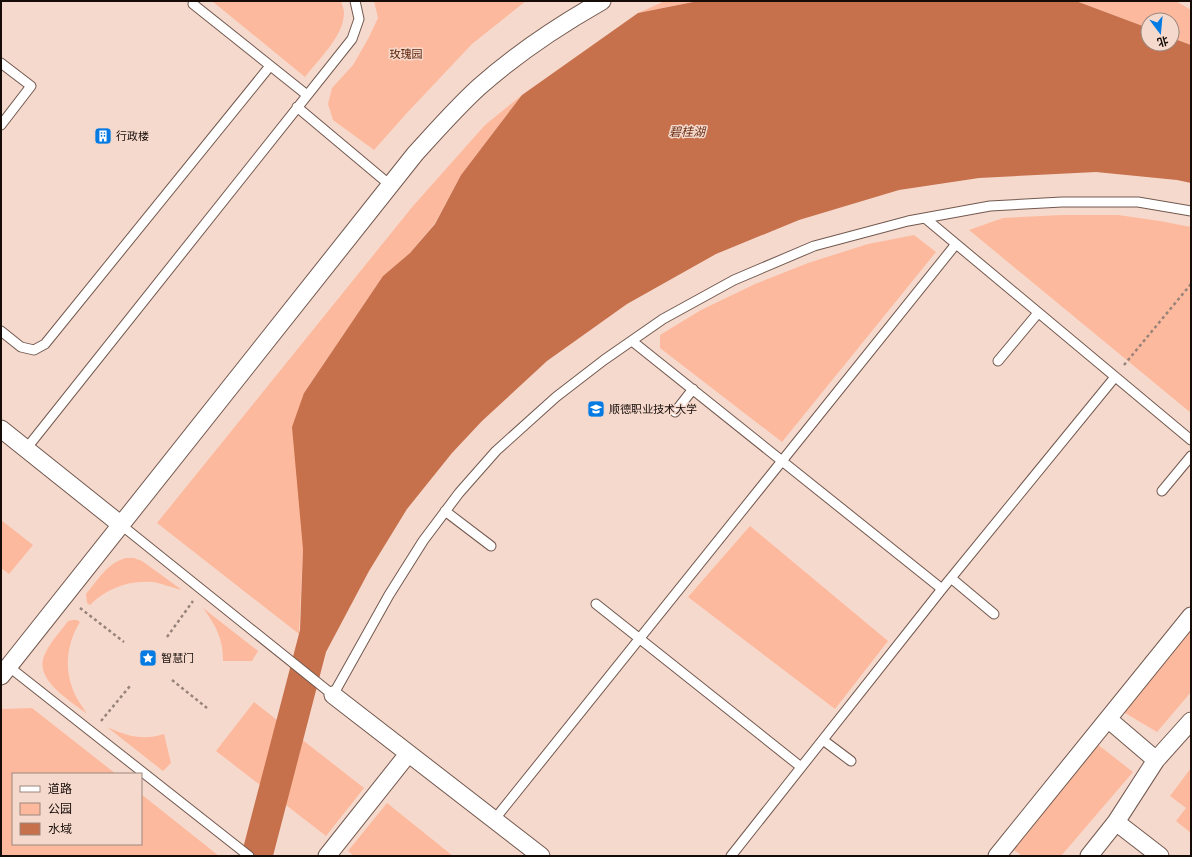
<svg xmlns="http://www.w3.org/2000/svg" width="1192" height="857" font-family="Montserrat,'Noto Sans SC',sans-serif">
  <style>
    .green { fill: #fdb99d }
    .water { fill: #c6704c }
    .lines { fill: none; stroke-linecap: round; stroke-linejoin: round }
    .lane-casing { stroke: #72594f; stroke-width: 11 }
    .street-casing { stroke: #72594f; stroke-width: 19 }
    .path { stroke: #97837a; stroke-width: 2.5; stroke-dasharray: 3 3; stroke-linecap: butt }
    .lane { stroke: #fff; stroke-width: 9 }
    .street { stroke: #fff; stroke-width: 17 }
    .labels { text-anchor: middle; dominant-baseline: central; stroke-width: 3; stroke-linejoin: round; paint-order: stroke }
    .park-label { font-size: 11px; fill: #5d250a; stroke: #f6d9cd }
    .poi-label { font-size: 11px; fill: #150c08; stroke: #f6d9cd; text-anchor: start }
    .water-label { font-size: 12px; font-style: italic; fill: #6a3117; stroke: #f6d9cd }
  </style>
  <rect width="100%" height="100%" fill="#f6d9cd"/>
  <path class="green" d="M212,1H341C342,5 344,9 344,13C344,36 318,60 305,77Z
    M374,1H526L472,44L406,114L374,150L333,120L328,104L332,88L353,65L368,39L378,18Z
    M665,1H698L638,13Z
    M1076,1H1176L1191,10V45L1172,38V20H1148V28Z
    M522,95L461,175L435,223L410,253L383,276L304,393L303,549L299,634L157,523L413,206L485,125Z
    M1061,215H1118L1160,221L1191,227V413L969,230L1003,218Z
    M914,235L936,252L782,442L660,348V335L701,310L755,284L808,263L868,244Z
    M1,520L33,545L9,574L1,568Z
    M750,526L888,641L835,709L688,597Z
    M126,558H134L142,561L182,590C172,588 162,583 152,582C128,580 106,589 90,605L87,603L86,594C97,581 108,562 126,558Z
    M203,608L258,651L252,661H223C223,638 216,626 203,608Z
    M73,620H77L80,622C68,641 64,665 72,687C75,697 82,706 87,714C71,701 32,679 45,654C50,642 61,631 68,621Z
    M1191,626V692L1157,732L1120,710Z
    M254,702L364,788L326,836L216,751Z
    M32,708L116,774H13V844H141V794L219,856H1V711L2,709Z
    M107,727C128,736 142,741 164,734L171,763L163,771Z
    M1097,744L1133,772L1061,856H1022L1013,849Z
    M1191,768V833L1176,821L1186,808L1170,796Z
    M387,803L453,856H354L348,851Z"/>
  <path class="water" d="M698,1H1076L1148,28V44H1172V38L1191,45V183L1177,180L1096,172L979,178L899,190L799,220L716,254L627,304L547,361L482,421L452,453L407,509L369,571L326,652L273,856H241L300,630L303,549L292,427L304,393L383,276L410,253L435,224L461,175L522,95L638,13Z"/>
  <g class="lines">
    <g class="lane-casing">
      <path id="lane" d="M193,4L307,95
        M1,63L31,86L1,125
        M297,107L390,185
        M925,218L1191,440
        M1,331L21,347L34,350L45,344L270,66
        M632,341L942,589
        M998,361L1038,313
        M675,412L693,389
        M26,449L352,39L359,19L355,1
        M1162,491L1191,456
        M445,511L491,546
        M120,524L333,695L389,595L423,541L459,493L496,451L556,397L604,360L663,319L734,280L814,246L908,221L990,206L1062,202H1138L1191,211
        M951,578L994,614
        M596,604L801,767
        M8,666L249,856
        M823,740L851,761
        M494,820L956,244
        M731,856L942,589L1115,377"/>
    </g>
    <g class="street-casing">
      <path id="street" d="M1,429L120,524
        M1,676L415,154C436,131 456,108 479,87C516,54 558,26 602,1
        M333,695L541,856
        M1108,719L1156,760
        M1116,822L1160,856
        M327,856L408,754
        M997,856L1191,616
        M1089,856L1116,822L1156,760L1191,721"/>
    </g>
    <path class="path" d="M1124,365L1191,284
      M80,608L124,642
      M167,637L193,601
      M172,680L207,708
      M101,721L130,686"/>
    <use href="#lane" class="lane"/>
    <use href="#street" class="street"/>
  </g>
  <defs>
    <g id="building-square" transform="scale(0.9)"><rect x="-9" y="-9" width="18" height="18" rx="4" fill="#047be2" stroke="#f6d9cd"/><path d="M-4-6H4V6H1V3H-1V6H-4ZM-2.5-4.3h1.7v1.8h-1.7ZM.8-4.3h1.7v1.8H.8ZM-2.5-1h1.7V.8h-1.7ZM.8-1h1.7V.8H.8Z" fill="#fff"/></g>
    <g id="university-square" transform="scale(0.9)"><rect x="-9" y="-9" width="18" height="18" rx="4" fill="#047be2" stroke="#f6d9cd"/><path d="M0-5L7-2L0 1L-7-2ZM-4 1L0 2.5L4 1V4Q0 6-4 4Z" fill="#fff"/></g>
    <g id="sight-square" transform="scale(0.9)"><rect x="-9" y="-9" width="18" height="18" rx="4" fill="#047be2" stroke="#f6d9cd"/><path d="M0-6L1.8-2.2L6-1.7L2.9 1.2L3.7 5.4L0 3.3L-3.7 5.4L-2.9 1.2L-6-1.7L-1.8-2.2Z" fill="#fff"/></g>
  </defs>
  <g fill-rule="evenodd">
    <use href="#building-square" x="103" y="136"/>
    <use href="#university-square" x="596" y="409"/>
    <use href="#sight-square" x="148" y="658"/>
  </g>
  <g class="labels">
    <g class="park-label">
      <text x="406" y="54">玫瑰园</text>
    </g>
    <g class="poi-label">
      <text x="116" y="136">行政楼</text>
      <text x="609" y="409">顺德职业技术大学</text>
      <text x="161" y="658">智慧门</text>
    </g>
    <g class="water-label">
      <text x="687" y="131">碧桂湖</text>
    </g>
  </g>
  <rect width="1192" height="857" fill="none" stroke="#150c08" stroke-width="4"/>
  <rect x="12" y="773" width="130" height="72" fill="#f6d9cd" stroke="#9c877e"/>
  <rect x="20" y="786" width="20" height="6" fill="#ffffff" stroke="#9c877e"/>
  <text x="48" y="793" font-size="12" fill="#150c08">道路</text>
  <rect x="20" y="803" width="20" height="12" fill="#fdb99d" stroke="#9c877e"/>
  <text x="48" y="813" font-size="12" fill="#150c08">公园</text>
  <rect x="20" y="823" width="20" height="12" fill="#c6704c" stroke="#9c877e"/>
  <text x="48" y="833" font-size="12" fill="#150c08">水域</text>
  <g transform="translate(1160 32) rotate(164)"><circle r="19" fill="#f6d9cd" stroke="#9c877e"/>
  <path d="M0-3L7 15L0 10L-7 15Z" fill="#047be2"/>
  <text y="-6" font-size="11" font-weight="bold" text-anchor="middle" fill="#150c08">北</text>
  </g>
</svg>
